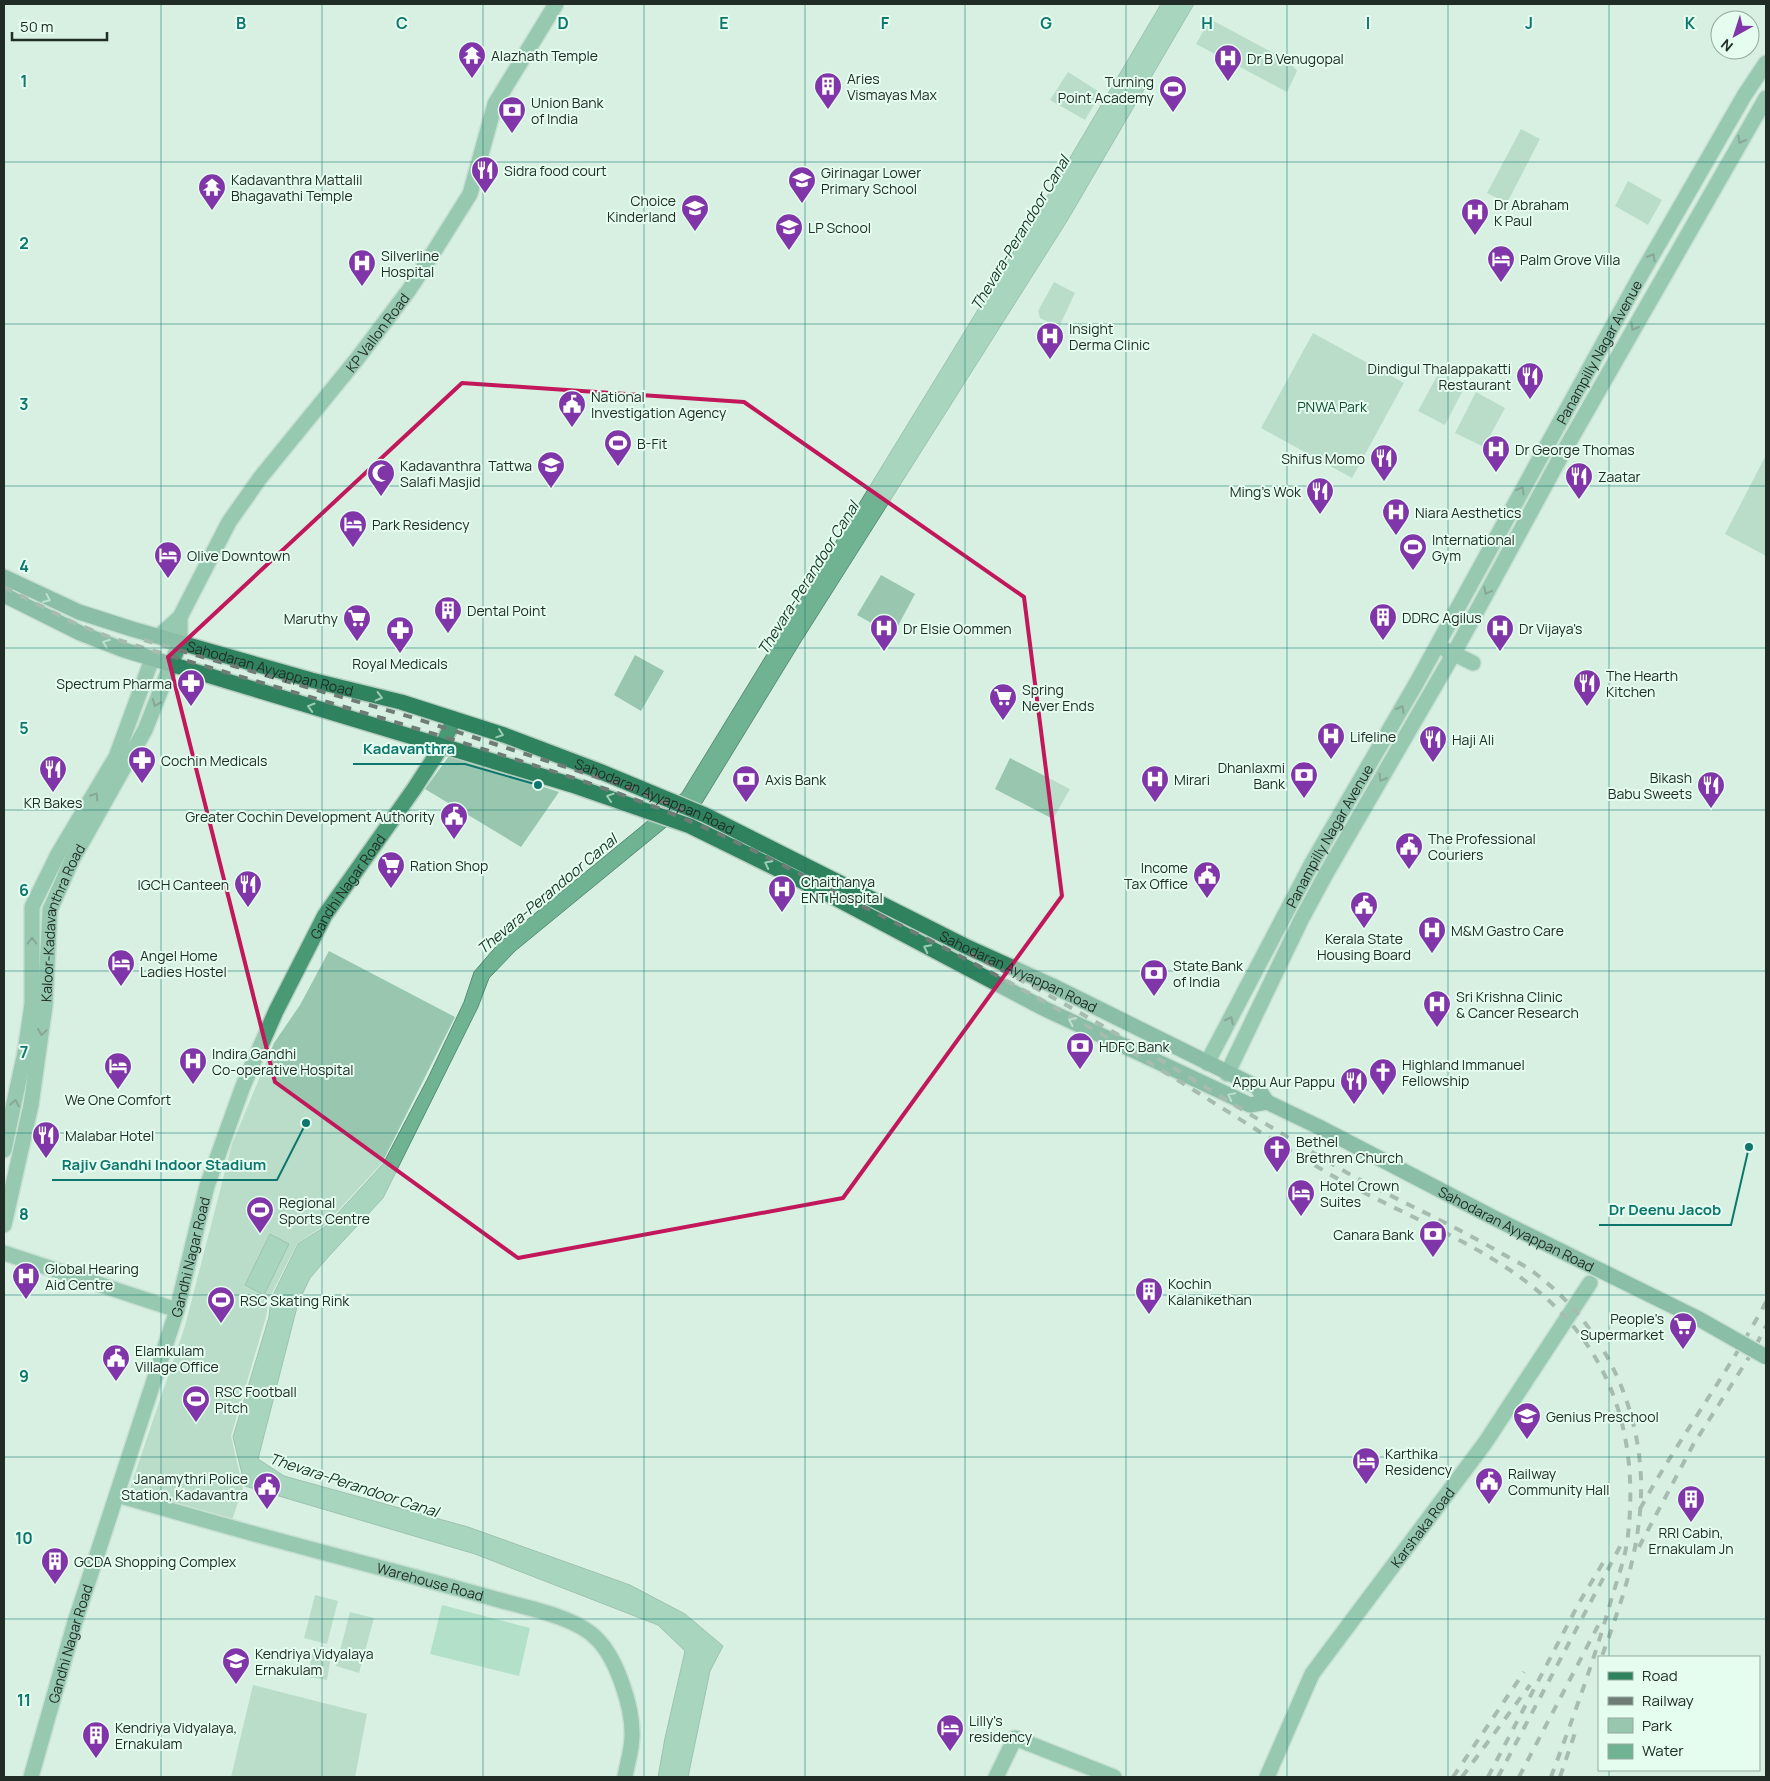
<svg xmlns="http://www.w3.org/2000/svg" width="1770" height="1781" font-family="Manrope,sans-serif">
  <style>
    .green { fill: #98c6ae }
    .forest { fill: #88cdaa }
    .water { fill: #70b392; stroke: #598a72 }
    .lines { fill: none; stroke-linecap: round; stroke-linejoin: round }
    .secondary-casing { stroke: #b6cdc0; stroke-width: 18 }
    .primary-casing { stroke: #b6cdc0; stroke-width: 18 }
    .secondary { stroke: #489974; stroke-width: 15 }
    .primary { stroke: #2e825d; stroke-width: 15 }
    .rail { stroke: #6d7d75; stroke-width: 4; stroke-dasharray: 9 9; stroke-linecap: butt }
    .primary-bridge-casing { stroke: #b6cdc0; stroke-width: 18; stroke-linecap: butt }
    .primary-bridge { stroke: #2e825d; stroke-width: 15 }
    .oneway { stroke: #2d4d3e }
    .oneway2 { stroke: #9bccb5 }
    .marked { fill: none; stroke: #c2185b; stroke-width: 4; stroke-linejoin: round }
    .grid { fill: none; stroke: #0f766e; stroke-width: 1; stroke-opacity: 0.55 }
    .labels { text-anchor: middle; dominant-baseline: central; stroke-width: 4; stroke-linejoin: round; paint-order: stroke }
    .poi-label { font-size: 14px; fill: #222c27; stroke: #e4fdef; text-anchor: start }
    .street-label { font-size: 14px; fill: #222c27; stroke: #e4fdef }
    .park-label { font-size: 14px; fill: #124932; stroke: #e4fdef }
    .water-label { font-size: 15px; font-style: italic; fill: #133224; stroke: #e4fdef }
    .grid-label { font-size: 16px; text-anchor: middle; font-weight: bold; fill: #0f766e; stroke: #e4fdef; stroke-width: 4; stroke-linejoin: round; paint-order: stroke }
    .leader { fill: none; stroke: #0f766e; stroke-width: 2 }
    .callout-dot { fill: #0f766e; stroke: #e4fdef; stroke-width: 2 }
    .callout-label { font-size: 15px; text-anchor: middle; font-weight: bold; fill: #0f766e; stroke: #e4fdef; stroke-width: 4; stroke-linejoin: round; paint-order: stroke }
  </style>
  <rect width="100%" height="100%" fill="#d7f0e2"/>
  <path class="green" d="M1210,19L1290,62L1297,71L1287,92L1196,44Z
    M1068,72L1101,93L1085,120L1050,100Z
    M1521,129L1540,139L1507,203L1487,193Z
    M1628,181L1662,200L1648,225L1615,206Z
    M1054,282L1075,293L1059,327L1040,318L1038,311Z
    M1313,333L1404,383L1352,478L1261,428Z
    M1437,376L1463,390L1445,425L1418,411Z
    M1476,392L1505,408L1484,447L1455,433Z
    M1766,455V556L1725,534Z
    M881,575L915,594L893,635L857,615Z
    M635,655L664,671L641,711L614,695Z
    M449,756L559,792L521,847L425,789Z
    M1010,758L1070,789L1053,819L995,789Z
    M329,951L455,1017L382,1163L325,1225L297,1244L269,1299L266,1317L231,1436L243,1488L232,1520L129,1491L185,1326L232,1144L274,1043L300,1005Z
    M315,1595L338,1601L327,1644L304,1638Z
    M350,1612L374,1618L359,1673L336,1666Z
    M313,1647L332,1651L327,1680L308,1677Z
    M253,1685L367,1714L355,1777H231Z"/>
  <path class="forest" d="M442,1605L530,1628L519,1676L430,1654Z"/>
  <path class="water" d="M1161,4H1194L1067,221L800,643L702,803L671,823L515,951L489,978L478,1007L383,1198L329,1256L310,1278L298,1303L258,1459L284,1476L468,1527L630,1585L685,1614L723,1646L710,1671L688,1777H658L665,1738L685,1651L658,1625L475,1554L245,1486L233,1437L269,1317L271,1299L298,1244L326,1226L383,1164L428,1078L464,1002L474,972L499,943L682,793L1042,205Z
    M270,1234L289,1244L264,1295L245,1285Z"/>
  <g class="lines">
    <g class="secondary-casing">
      <g id="secondary">
        <path id="s1" d="M159,636L180,617L229,522L260,478L357,359L409,290L433,253L470,194L495,104L556,4"/>
        <path d="M1446,650L1473,663"/>
        <path id="s2" d="M1207,1063L1312,863L1417,682L1638,280L1744,96L1766,63"/>
        <path d="M1227,1074L1301,920L1327,872L1454,653L1560,458L1766,98"/>
        <path d="M4,1150L25,1052L32,1004V907L58,854L116,757L152,659"/>
        <path id="s3" d="M4,1225L31,1105L45,1006L50,910L72,860L145,730L180,642V617"/>
        <path d="M4,1253L177,1310"/>
        <path id="s4" d="M117,1495C174,1511 231,1528 288,1543C358,1562 429,1580 499,1600C528,1608 576,1617 597,1639C617,1659 633,1708 632,1736C632,1750 627,1764 625,1777"/>
        <path id="s5" d="M31,1777L75,1622L177,1310L207,1186L243,1086L276,1011L325,915L414,789L442,746L454,719"/>
        <path d="M996,1777L1015,1738L1114,1777"/>
        <path id="s6" d="M1267,1777L1312,1674L1485,1443L1590,1283"/>
      </g>
    </g>
    <g class="primary-casing">
      <g id="primary">
        <path id="s7" d="M4,577L79,612L132,629L311,680L401,702L504,735L599,771L705,815L965,946L1053,986L1257,1087L1267,1102L1319,1127"/>
        <path d="M4,595L80,633L124,650L572,785L690,826L826,893L1045,1009L1250,1105L1267,1102"/>
      </g>
    </g>
    <use href="#secondary" class="secondary"/>
    <use href="#primary" class="primary"/>
    <path class="rail" d="M4,587L74,623L109,637C237,677 367,712 495,753C562,774 629,795 694,823C746,845 796,872 846,898C934,942 1023,988 1108,1038C1184,1082 1257,1132 1333,1176C1436,1234 1554,1265 1607,1380C1629,1428 1634,1483 1628,1535C1626,1556 1618,1577 1612,1597C1595,1658 1573,1718 1551,1777
      M144,640L414,718L634,789L687,812
      M969,953C1094,1016 1212,1092 1332,1164C1386,1196 1445,1220 1499,1252C1511,1259 1525,1265 1536,1274C1611,1331 1651,1427 1639,1521C1634,1567 1618,1612 1602,1656
      M1640,1509C1679,1438 1728,1373 1766,1302
      M1639,1547L1693,1445L1753,1351L1766,1326
      M1453,1777L1524,1672
      M1462,1777L1530,1685
      M1488,1777L1579,1603L1604,1561
      M1498,1777L1624,1539
      M1519,1777L1601,1620
      M1560,1777L1576,1730"/>
    <g class="primary-bridge-casing">
      <g id="primary-bridge">
        <path id="s8" d="M1319,1127L1496,1219L1699,1319L1766,1357"/>
      </g>
    </g>
    <use href="#primary-bridge" class="primary-bridge"/>
  </g>
  <defs><path id="oneway-chevron" d="M-2-3.5L2.5 0L-2 3.5" fill="none" stroke-width="1.6" stroke-linecap="round" stroke-linejoin="round" transform="scale(1.25)"/></defs>
  <g class="oneway">
    <use href="#oneway-chevron" transform="translate(1741 140) rotate(120)"/>
    <use href="#oneway-chevron" transform="translate(1652 257) rotate(-60)"/>
    <use href="#oneway-chevron" transform="translate(1634 327) rotate(120)"/>
    <use href="#oneway-chevron" transform="translate(1521 490) rotate(-61)"/>
    <use href="#oneway-chevron" transform="translate(1487 591) rotate(118)"/>
    <use href="#oneway-chevron" transform="translate(156 703) rotate(112)"/>
    <use href="#oneway-chevron" transform="translate(1401 709) rotate(-60)"/>
    <use href="#oneway-chevron" transform="translate(1382 778) rotate(120)"/>
    <use href="#oneway-chevron" transform="translate(95 796) rotate(-57)"/>
    <use href="#oneway-chevron" transform="translate(32 941) rotate(-90)"/>
    <use href="#oneway-chevron" transform="translate(1230 1020) rotate(-63)"/>
    <use href="#oneway-chevron" transform="translate(42 1032) rotate(98)"/>
    <use href="#oneway-chevron" transform="translate(15 1103) rotate(-78)"/>
  </g>
  <g class="oneway2">
    <use href="#oneway-chevron" transform="translate(47 599) rotate(24)"/>
    <use href="#oneway-chevron" transform="translate(106 643) rotate(-159)"/>
    <use href="#oneway-chevron" transform="translate(379 697) rotate(14)"/>
    <use href="#oneway-chevron" transform="translate(311 707) rotate(-164)"/>
    <use href="#oneway-chevron" transform="translate(500 734) rotate(19)"/>
    <use href="#oneway-chevron" transform="translate(610 797) rotate(-162)"/>
    <use href="#oneway-chevron" transform="translate(768 864) rotate(-153)"/>
    <use href="#oneway-chevron" transform="translate(927 948) rotate(-153)"/>
    <use href="#oneway-chevron" transform="translate(1072 1021) rotate(-156)"/>
    <use href="#oneway-chevron" transform="translate(1231 1096) rotate(-154)"/>
  </g>
  <path d="M0 0H1770V1781H0ZM462,383L744,402L1024,597L1062,896L843,1198L518,1258L275,1082L168,657Z" fill="#d7f0e2" fill-opacity=".55" fill-rule="evenodd"/>
  <path class="marked" d="M462,383L744,402L1024,597L1062,896L843,1198L518,1258L275,1082L168,657Z"/>
  <path class="grid" d="M161,4V1777M322,4V1777M483,4V1777M644,4V1777M805,4V1777M965,4V1777M1126,4V1777M1287,4V1777M1448,4V1777M1609,4V1657M4,162H1766M4,324H1766M4,486H1766M4,648H1766M4,810H1766M4,971H1766M4,1133H1766M4,1295H1766M4,1457H1766M4,1619H1766M1609,1770V1777"/>
  <defs>
    <g id="temple-pin" transform="scale(1.4375)"><path d="M0 17L-7.5 6A9.5 9.5 0 1 1 7.5 6Z" fill="#8036a8" stroke="#e4fdef"/><path d="M0-6L5-2H3V0L6.5 2.5H4V6H1.5V3h-3V6H-4V2.5H-6.5L-3 0V-2H-5Z" fill="#fff"/></g>
    <g id="hospital-pin" transform="scale(1.4375)"><path d="M0 17L-7.5 6A9.5 9.5 0 1 1 7.5 6Z" fill="#8036a8" stroke="#e4fdef"/><path d="M-5-5h3v3.5h4V-5h3V5h-3V1.5h-4V5h-3Z" fill="#fff"/></g>
    <g id="building-pin" transform="scale(1.4375)"><path d="M0 17L-7.5 6A9.5 9.5 0 1 1 7.5 6Z" fill="#8036a8" stroke="#e4fdef"/><path d="M-4-6H4V6H1V3H-1V6H-4ZM-2.5-4.3h1.7v1.8h-1.7ZM.8-4.3h1.7v1.8H.8ZM-2.5-1h1.7V.8h-1.7ZM.8-1h1.7V.8H.8Z" fill="#fff"/></g>
    <g id="stadium-pin" transform="scale(1.4375)"><path d="M0 17L-7.5 6A9.5 9.5 0 1 1 7.5 6Z" fill="#8036a8" stroke="#e4fdef"/><path d="M0-5a6.5 5 0 1 0 0 10a6.5 5 0 1 0 0-10ZM-3.5-1.8h7v3.6h-7Z" fill="#fff"/></g>
    <g id="bank-pin" transform="scale(1.4375)"><path d="M0 17L-7.5 6A9.5 9.5 0 1 1 7.5 6Z" fill="#8036a8" stroke="#e4fdef"/><path d="M-6-4H6V4H-6ZM0-2.3a2.3 2.3 0 1 0 0 4.6a2.3 2.3 0 1 0 0-4.6Z" fill="#fff"/></g>
    <g id="restaurant-pin" transform="scale(1.4375)"><path d="M0 17L-7.5 6A9.5 9.5 0 1 1 7.5 6Z" fill="#8036a8" stroke="#e4fdef"/><path d="M-5-6h1v4h1v-4h1v4h1v-4h1v5L-1.5 .5V6h-2V.5L-5-1ZM5-6V6H3V1.5H1.5Q1.5-4 5-6Z" fill="#fff"/></g>
    <g id="school-pin" transform="scale(1.4375)"><path d="M0 17L-7.5 6A9.5 9.5 0 1 1 7.5 6Z" fill="#8036a8" stroke="#e4fdef"/><path d="M0-5L7-2L0 1L-7-2ZM-4 1L0 2.5L4 1V4Q0 6-4 4Z" fill="#fff"/></g>
    <g id="hotel-pin" transform="scale(1.4375)"><path d="M0 17L-7.5 6A9.5 9.5 0 1 1 7.5 6Z" fill="#8036a8" stroke="#e4fdef"/><path d="M-6-4.5h1.5V1H6V5H4.5V3h-9V5H-6ZM-4 0a1.8 1.8 0 1 1 3.6 0ZM.5 0V-2.5h3Q6-2.5 6 0Z" fill="#fff"/></g>
    <g id="civic-pin" transform="scale(1.4375)"><path d="M0 17L-7.5 6A9.5 9.5 0 1 1 7.5 6Z" fill="#8036a8" stroke="#e4fdef"/><path d="M-.6-6.5H3V-4.5H.6V-3L4-1V1h2V6H-6V1h2V-1L-.6-3ZM-1.2 2.5V6h2.4V2.5Z" fill="#fff"/></g>
    <g id="mosque-pin" transform="scale(1.4375)"><path d="M0 17L-7.5 6A9.5 9.5 0 1 1 7.5 6Z" fill="#8036a8" stroke="#e4fdef"/><path d="M3.5-4.9A6 6 0 1 0 3.5 4.9A5 5 0 1 1 3.5-4.9Z" fill="#fff"/></g>
    <g id="supermarket-pin" transform="scale(1.4375)"><path d="M0 17L-7.5 6A9.5 9.5 0 1 1 7.5 6Z" fill="#8036a8" stroke="#e4fdef"/><path d="M-6-5.5h2.5l.6 2H6L4.5 2H-2.5L-4.4-4H-6ZM-1.5 3.2a1.3 1.3 0 1 0 .1 0ZM3 3.2a1.3 1.3 0 1 0 .1 0Z" fill="#fff"/></g>
    <g id="pharmacy-pin" transform="scale(1.4375)"><path d="M0 17L-7.5 6A9.5 9.5 0 1 1 7.5 6Z" fill="#8036a8" stroke="#e4fdef"/><path d="M-2-6h4v4h4v4h-4v4h-4v-4h-4v-4h4Z" fill="#fff"/></g>
    <g id="church-pin" transform="scale(1.4375)"><path d="M0 17L-7.5 6A9.5 9.5 0 1 1 7.5 6Z" fill="#8036a8" stroke="#e4fdef"/><path d="M-1.2-6h2.4v3.5h3.3v2.4h-3.3V6h-2.4V-.1h-3.3v-2.4h3.3Z" fill="#fff"/></g>
  </defs>
  <g fill-rule="evenodd">
    <use href="#temple-pin" x="472" y="55"/>
    <use href="#hospital-pin" x="1228" y="58"/>
    <use href="#building-pin" x="828" y="86"/>
    <use href="#stadium-pin" x="1173" y="89"/>
    <use href="#bank-pin" x="512" y="110"/>
    <use href="#restaurant-pin" x="485" y="170"/>
    <use href="#school-pin" x="802" y="180"/>
    <use href="#temple-pin" x="212" y="187"/>
    <use href="#school-pin" x="695" y="208"/>
    <use href="#hospital-pin" x="1475" y="212"/>
    <use href="#school-pin" x="789" y="227"/>
    <use href="#hotel-pin" x="1501" y="259"/>
    <use href="#hospital-pin" x="362" y="263"/>
    <use href="#hospital-pin" x="1050" y="336"/>
    <use href="#restaurant-pin" x="1530" y="376"/>
    <use href="#civic-pin" x="572" y="404"/>
    <use href="#stadium-pin" x="618" y="443"/>
    <use href="#hospital-pin" x="1496" y="449"/>
    <use href="#restaurant-pin" x="1384" y="458"/>
    <use href="#school-pin" x="551" y="465"/>
    <use href="#mosque-pin" x="381" y="473"/>
    <use href="#restaurant-pin" x="1579" y="476"/>
    <use href="#restaurant-pin" x="1320" y="491"/>
    <use href="#hospital-pin" x="1396" y="512"/>
    <use href="#hotel-pin" x="353" y="524"/>
    <use href="#stadium-pin" x="1413" y="547"/>
    <use href="#hotel-pin" x="168" y="555"/>
    <use href="#building-pin" x="448" y="610"/>
    <use href="#building-pin" x="1383" y="617"/>
    <use href="#supermarket-pin" x="357" y="618"/>
    <use href="#hospital-pin" x="884" y="628"/>
    <use href="#hospital-pin" x="1500" y="628"/>
    <use href="#pharmacy-pin" x="400" y="630"/>
    <use href="#pharmacy-pin" x="191" y="683"/>
    <use href="#restaurant-pin" x="1587" y="683"/>
    <use href="#supermarket-pin" x="1003" y="697"/>
    <use href="#hospital-pin" x="1331" y="736"/>
    <use href="#restaurant-pin" x="1433" y="739"/>
    <use href="#pharmacy-pin" x="142" y="760"/>
    <use href="#restaurant-pin" x="53" y="769"/>
    <use href="#bank-pin" x="1304" y="775"/>
    <use href="#bank-pin" x="746" y="779"/>
    <use href="#hospital-pin" x="1155" y="779"/>
    <use href="#restaurant-pin" x="1711" y="785"/>
    <use href="#civic-pin" x="454" y="816"/>
    <use href="#civic-pin" x="1409" y="846"/>
    <use href="#supermarket-pin" x="391" y="865"/>
    <use href="#civic-pin" x="1207" y="875"/>
    <use href="#restaurant-pin" x="248" y="884"/>
    <use href="#hospital-pin" x="782" y="889"/>
    <use href="#civic-pin" x="1364" y="905"/>
    <use href="#hospital-pin" x="1432" y="930"/>
    <use href="#hotel-pin" x="121" y="963"/>
    <use href="#bank-pin" x="1154" y="973"/>
    <use href="#hospital-pin" x="1437" y="1004"/>
    <use href="#bank-pin" x="1080" y="1046"/>
    <use href="#hospital-pin" x="193" y="1061"/>
    <use href="#hotel-pin" x="118" y="1066"/>
    <use href="#church-pin" x="1383" y="1072"/>
    <use href="#restaurant-pin" x="1354" y="1081"/>
    <use href="#restaurant-pin" x="46" y="1135"/>
    <use href="#church-pin" x="1277" y="1149"/>
    <use href="#hotel-pin" x="1301" y="1193"/>
    <use href="#stadium-pin" x="260" y="1210"/>
    <use href="#bank-pin" x="1433" y="1234"/>
    <use href="#hospital-pin" x="26" y="1276"/>
    <use href="#building-pin" x="1149" y="1291"/>
    <use href="#stadium-pin" x="221" y="1300"/>
    <use href="#supermarket-pin" x="1683" y="1326"/>
    <use href="#civic-pin" x="116" y="1358"/>
    <use href="#stadium-pin" x="196" y="1399"/>
    <use href="#school-pin" x="1527" y="1416"/>
    <use href="#hotel-pin" x="1366" y="1461"/>
    <use href="#civic-pin" x="1489" y="1481"/>
    <use href="#civic-pin" x="267" y="1486"/>
    <use href="#building-pin" x="1691" y="1499"/>
    <use href="#building-pin" x="55" y="1561"/>
    <use href="#school-pin" x="236" y="1661"/>
    <use href="#hotel-pin" x="950" y="1728"/>
    <use href="#building-pin" x="96" y="1735"/>
  </g>
  <g class="labels">
    <g class="poi-label">
      <text x="491" y="55">Alazhath Temple</text>
      <text x="1247" y="58">Dr B Venugopal</text>
      <text x="847" y="78">Aries<tspan x="847" dy="16">Vismayas Max</tspan></text>
      <text x="1154" y="81" text-anchor="end">Turning<tspan x="1154" dy="16">Point Academy</tspan></text>
      <text x="531" y="102">Union Bank<tspan x="531" dy="16">of India</tspan></text>
      <text x="504" y="170">Sidra food court</text>
      <text x="821" y="172">Girinagar Lower<tspan x="821" dy="16">Primary School</tspan></text>
      <text x="231" y="179">Kadavanthra Mattalil<tspan x="231" dy="16">Bhagavathi Temple</tspan></text>
      <text x="676" y="200" text-anchor="end">Choice<tspan x="676" dy="16">Kinderland</tspan></text>
      <text x="1494" y="204">Dr Abraham<tspan x="1494" dy="16">K Paul</tspan></text>
      <text x="808" y="227">LP School</text>
      <text x="381" y="255">Silverline<tspan x="381" dy="16">Hospital</tspan></text>
      <text x="1520" y="259">Palm Grove Villa</text>
      <text x="1069" y="328">Insight<tspan x="1069" dy="16">Derma Clinic</tspan></text>
      <text x="1511" y="368" text-anchor="end">Dindigul Thalappakatti<tspan x="1511" dy="16">Restaurant</tspan></text>
      <text x="591" y="396">National<tspan x="591" dy="16">Investigation Agency</tspan></text>
      <text x="637" y="443">B-Fit</text>
      <text x="1515" y="449">Dr George Thomas</text>
      <text x="1365" y="458" text-anchor="end">Shifus Momo</text>
      <text x="400" y="465">Kadavanthra<tspan x="400" dy="16">Salafi Masjid</tspan></text>
      <text x="532" y="465" text-anchor="end">Tattwa</text>
      <text x="1598" y="476">Zaatar</text>
      <text x="1301" y="491" text-anchor="end">Ming's Wok</text>
      <text x="1415" y="512">Niara Aesthetics</text>
      <text x="372" y="524">Park Residency</text>
      <text x="1432" y="539">International<tspan x="1432" dy="16">Gym</tspan></text>
      <text x="187" y="555">Olive Downtown</text>
      <text x="467" y="610">Dental Point</text>
      <text x="1402" y="617">DDRC Agilus</text>
      <text x="338" y="618" text-anchor="end">Maruthy</text>
      <text x="903" y="628">Dr Elsie Oommen</text>
      <text x="1519" y="628">Dr Vijaya's</text>
      <text x="400" y="663" text-anchor="middle">Royal Medicals</text>
      <text x="1606" y="675">The Hearth<tspan x="1606" dy="16">Kitchen</tspan></text>
      <text x="172" y="683" text-anchor="end">Spectrum Pharma</text>
      <text x="1022" y="689">Spring<tspan x="1022" dy="16">Never Ends</tspan></text>
      <text x="1350" y="736">Lifeline</text>
      <text x="1452" y="739">Haji Ali</text>
      <text x="161" y="760">Cochin Medicals</text>
      <text x="1285" y="767" text-anchor="end">Dhanlaxmi<tspan x="1285" dy="16">Bank</tspan></text>
      <text x="1692" y="777" text-anchor="end">Bikash<tspan x="1692" dy="16">Babu Sweets</tspan></text>
      <text x="765" y="779">Axis Bank</text>
      <text x="1174" y="779">Mirari</text>
      <text x="53" y="802" text-anchor="middle">KR Bakes</text>
      <text x="435" y="816" text-anchor="end">Greater Cochin Development Authority</text>
      <text x="1428" y="838">The Professional<tspan x="1428" dy="16">Couriers</tspan></text>
      <text x="410" y="865">Ration Shop</text>
      <text x="1188" y="867" text-anchor="end">Income<tspan x="1188" dy="16">Tax Office</tspan></text>
      <text x="801" y="881">Chaithanya<tspan x="801" dy="16">ENT Hospital</tspan></text>
      <text x="229" y="884" text-anchor="end">IGCH Canteen</text>
      <text x="1451" y="930">M&amp;M Gastro Care</text>
      <text x="1364" y="938" text-anchor="middle">Kerala State<tspan x="1364" dy="16">Housing Board</tspan></text>
      <text x="140" y="955">Angel Home<tspan x="140" dy="16">Ladies Hostel</tspan></text>
      <text x="1173" y="965">State Bank<tspan x="1173" dy="16">of India</tspan></text>
      <text x="1456" y="996">Sri Krishna Clinic<tspan x="1456" dy="16">&amp; Cancer Research</tspan></text>
      <text x="1099" y="1046">HDFC Bank</text>
      <text x="212" y="1053">Indira Gandhi<tspan x="212" dy="16">Co-operative Hospital</tspan></text>
      <text x="1402" y="1064">Highland Immanuel<tspan x="1402" dy="16">Fellowship</tspan></text>
      <text x="1335" y="1081" text-anchor="end">Appu Aur Pappu</text>
      <text x="118" y="1099" text-anchor="middle">We One Comfort</text>
      <text x="65" y="1135">Malabar Hotel</text>
      <text x="1296" y="1141">Bethel<tspan x="1296" dy="16">Brethren Church</tspan></text>
      <text x="1320" y="1185">Hotel Crown<tspan x="1320" dy="16">Suites</tspan></text>
      <text x="279" y="1202">Regional<tspan x="279" dy="16">Sports Centre</tspan></text>
      <text x="1414" y="1234" text-anchor="end">Canara Bank</text>
      <text x="45" y="1268">Global Hearing<tspan x="45" dy="16">Aid Centre</tspan></text>
      <text x="1168" y="1283">Kochin<tspan x="1168" dy="16">Kalanikethan</tspan></text>
      <text x="240" y="1300">RSC Skating Rink</text>
      <text x="1664" y="1318" text-anchor="end">People's<tspan x="1664" dy="16">Supermarket</tspan></text>
      <text x="135" y="1350">Elamkulam<tspan x="135" dy="16">Village Office</tspan></text>
      <text x="215" y="1391">RSC Football<tspan x="215" dy="16">Pitch</tspan></text>
      <text x="1546" y="1416">Genius Preschool</text>
      <text x="1385" y="1453">Karthika<tspan x="1385" dy="16">Residency</tspan></text>
      <text x="1508" y="1473">Railway<tspan x="1508" dy="16">Community Hall</tspan></text>
      <text x="248" y="1478" text-anchor="end">Janamythri Police<tspan x="248" dy="16">Station, Kadavantra</tspan></text>
      <text x="1691" y="1532" text-anchor="middle">RRI Cabin,<tspan x="1691" dy="16">Ernakulam Jn</tspan></text>
      <text x="74" y="1561">GCDA Shopping Complex</text>
      <text x="255" y="1653">Kendriya Vidyalaya<tspan x="255" dy="16">Ernakulam</tspan></text>
      <text x="969" y="1720">Lilly's<tspan x="969" dy="16">residency</tspan></text>
      <text x="115" y="1727">Kendriya Vidyalaya,<tspan x="115" dy="16">Ernakulam</tspan></text>
    </g>
    <g class="street-label">
      <text stroke="none"><textPath href="#s1" startOffset="376">KP Vallon Road</textPath></text>
      <text stroke="none"><textPath href="#s2" startOffset="812">Panampilly Nagar Avenue</textPath></text>
      <text stroke="none"><textPath href="#s7" startOffset="282">Sahodaran Ayyappan Road</textPath></text>
      <text stroke="none"><textPath href="#s7" startOffset="688">Sahodaran Ayyappan Road</textPath></text>
      <text stroke="none"><textPath href="#s2" startOffset="258">Panampilly Nagar Avenue</textPath></text>
      <text stroke="none"><textPath href="#s5" startOffset="949">Gandhi Nagar Road</textPath></text>
      <text stroke="none"><textPath href="#s3" startOffset="309">Kaloor-Kadavanthra Road</textPath></text>
      <text stroke="none"><textPath href="#s7" startOffset="1092">Sahodaran Ayyappan Road</textPath></text>
      <text stroke="none"><textPath href="#s8" startOffset="222">Sahodaran Ayyappan Road</textPath></text>
      <text stroke="none"><textPath href="#s5" startOffset="544">Gandhi Nagar Road</textPath></text>
      <text stroke="none"><textPath href="#s6" startOffset="296">Karshaka Road</textPath></text>
      <text stroke="none"><textPath href="#s4" startOffset="325">Warehouse Road</textPath></text>
      <text stroke="none"><textPath href="#s5" startOffset="139">Gandhi Nagar Road</textPath></text>
    </g>
    <g class="park-label">
      <text x="1332" y="406">PNWA Park</text>
    </g>
    <g class="water-label">
      <text transform="translate(1020 233) rotate(-59)">Thevara-Perandoor Canal</text>
      <text transform="translate(808 578) rotate(-58)">Thevara-Perandoor Canal</text>
      <text transform="translate(547 894) rotate(-40)">Thevara-Perandoor Canal</text>
      <text transform="translate(354 1485) rotate(18)">Thevara-Perandoor Canal</text>
    </g>
  </g>
  <g class="grid-label">
    <text x="241" y="29">B</text>
    <text x="402" y="29">C</text>
    <text x="563" y="29">D</text>
    <text x="724" y="29">E</text>
    <text x="885" y="29">F</text>
    <text x="1046" y="29">G</text>
    <text x="1207" y="29">H</text>
    <text x="1368" y="29">I</text>
    <text x="1529" y="29">J</text>
    <text x="1690" y="29">K</text>
    <text x="24" y="87">1</text>
    <text x="24" y="249">2</text>
    <text x="24" y="410">3</text>
    <text x="24" y="572">4</text>
    <text x="24" y="734">5</text>
    <text x="24" y="896">6</text>
    <text x="24" y="1058">7</text>
    <text x="24" y="1220">8</text>
    <text x="24" y="1382">9</text>
    <text x="24" y="1544">10</text>
    <text x="24" y="1706">11</text>
  </g>
  <path class="leader" d="M538 785L465 764H353M306 1123L277 1180H52M1749 1147L1731 1225H1599"/>
  <g class="callout-dot">
    <circle cx="538" cy="785" r="5"/>
    <circle cx="306" cy="1123" r="5"/>
    <circle cx="1749" cy="1147" r="5"/>
  </g>
  <g class="callout-label">
    <text x="409" y="754">Kadavanthra</text>
    <text x="164" y="1170">Rajiv Gandhi Indoor Stadium</text>
    <text x="1665" y="1215">Dr Deenu Jacob</text>
  </g>
  <rect width="1770" height="1781" fill="none" stroke="#222c27" stroke-width="10"/>
  <rect x="1598" y="1656" width="162" height="115" fill="#e4fdef" stroke="#96a99f"/>
  <rect x="1608" y="1672" width="25" height="8" fill="#2e825d" stroke="#96a99f"/>
  <text x="1642" y="1681" font-size="15" fill="#222c27">Road</text>
  <rect x="1608" y="1697" width="25" height="8" fill="#6d7d75" stroke="#96a99f"/>
  <text x="1642" y="1706" font-size="15" fill="#222c27">Railway</text>
  <rect x="1608" y="1718" width="25" height="15" fill="#98c6ae" stroke="#96a99f"/>
  <text x="1642" y="1731" font-size="15" fill="#222c27">Park</text>
  <rect x="1608" y="1744" width="25" height="15" fill="#70b392" stroke="#96a99f"/>
  <text x="1642" y="1756" font-size="15" fill="#222c27">Water</text>
  <g transform="translate(1735 35) rotate(219)"><circle r="24" fill="#e4fdef" stroke="#96a99f"/>
  <path d="M0-4L9 19L0 12L-9 19Z" fill="#8036a8"/>
  <text y="-8" font-size="14" font-weight="bold" text-anchor="middle" fill="#222c27">N</text>
  </g>
  <path d="M12 32v8h95v-8" fill="none" stroke="#222c27" stroke-width="2.5"/>
  <text x="20" y="32" font-size="15" fill="#222c27" stroke="#e4fdef" stroke-width="4" paint-order="stroke">50 m</text>
</svg>
